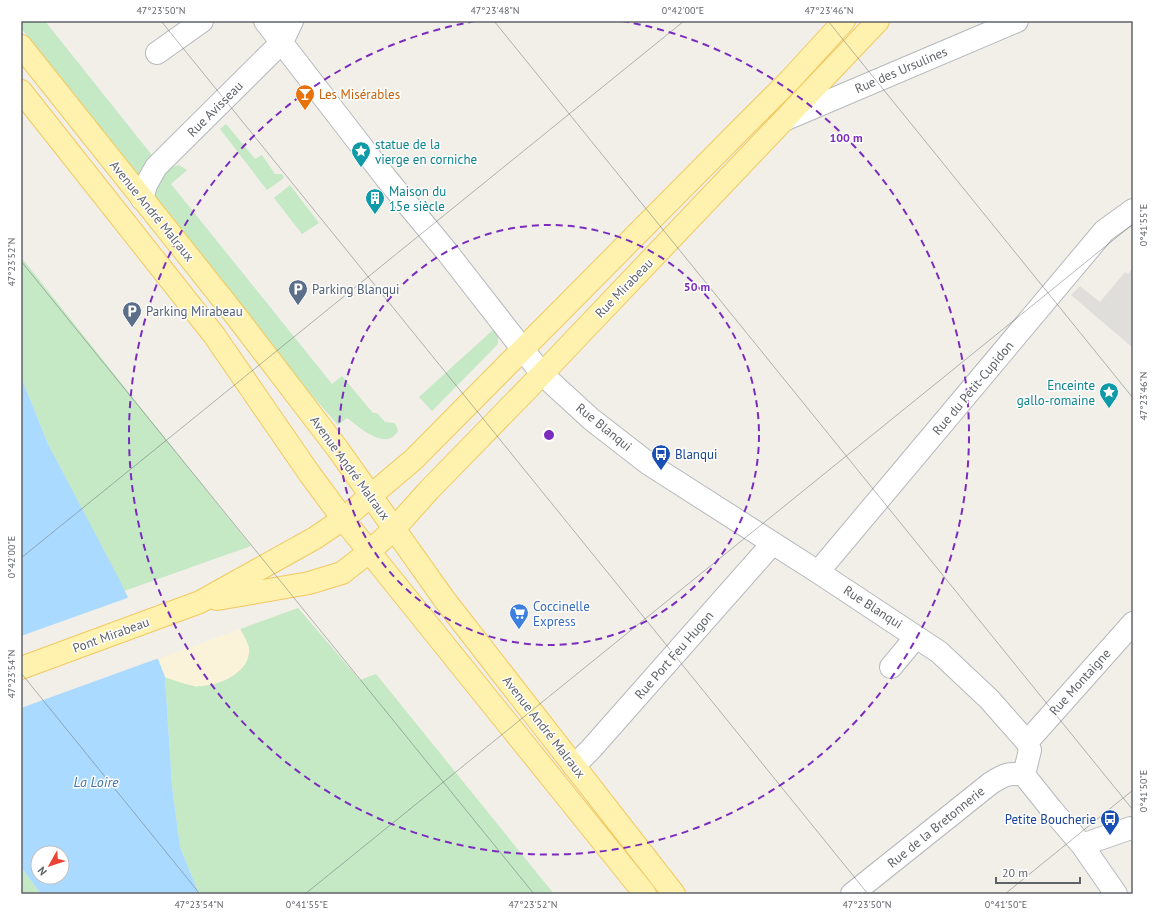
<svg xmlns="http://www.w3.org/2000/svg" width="1154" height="915" font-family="'PT Sans',sans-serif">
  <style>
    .industrial { fill: #e0deda }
    .green { fill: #c5e8c5 }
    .sand { fill: #fbf3d9 }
    .water { fill: #aadaff; fill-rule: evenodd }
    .pier { fill: #f1efe8 }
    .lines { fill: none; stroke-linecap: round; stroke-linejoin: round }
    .minor-casing { stroke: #b5b8bc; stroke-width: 24 }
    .major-casing { stroke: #f2c960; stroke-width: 24 }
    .minor { stroke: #fff; stroke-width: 22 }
    .major { stroke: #fff2af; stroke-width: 22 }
    .ticks { fill: none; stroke: #5f6368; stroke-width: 1; stroke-opacity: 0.45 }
    .ring { fill: none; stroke: #7b2cbf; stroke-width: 2; stroke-dasharray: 7 5 }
    .labels { text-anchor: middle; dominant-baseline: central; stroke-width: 3; stroke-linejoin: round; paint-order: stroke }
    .street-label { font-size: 13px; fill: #5f6368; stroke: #fff }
    .food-label { font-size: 13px; fill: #c56008; stroke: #fff; text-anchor: start }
    .culture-label { font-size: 13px; fill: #0d838f; stroke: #fff; text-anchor: start }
    .service-label { font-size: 13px; fill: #4e5e75; stroke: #fff; text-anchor: start }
    .transit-label { font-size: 13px; fill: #164399; stroke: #fff; text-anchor: start }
    .shop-label { font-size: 13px; fill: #366cbe; stroke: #fff; text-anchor: start }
    .water-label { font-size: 14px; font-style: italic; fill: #4174aa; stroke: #fff }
    .centre { fill: #7b2cbf; stroke: #fff; stroke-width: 2 }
    .ring-label { font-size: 12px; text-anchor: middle; font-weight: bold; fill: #7b2cbf; stroke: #fff; stroke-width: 3; stroke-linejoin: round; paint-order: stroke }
    .neatline { fill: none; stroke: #5f6368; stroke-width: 1.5 }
    .ticks-label { font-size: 10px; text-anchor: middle; fill: #5f6368 }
  </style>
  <rect width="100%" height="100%" fill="#f1efe8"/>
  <path class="industrial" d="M1133,268V348L1071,295L1080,286L1100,302L1125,272L1128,274Z"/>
  <path class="green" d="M21,21H45L151,154L152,158L141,173L139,175L135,172L88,114L21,28Z
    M226,124L255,159L262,155L275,174H282L284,178L267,190L220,129Z
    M179,165L187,170L171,184L332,384L342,376L373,413H377L385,422L394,423L396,425L398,431C386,452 359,427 347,418L338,425L301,383L156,201C152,187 160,180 168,168Z
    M290,185L319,223L302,234L274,198Z
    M21,257L251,546L124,591L48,444L21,377Z
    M494,329L498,334V344L432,411L419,397Z
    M298,608L360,680L376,674L554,894H199L180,847L172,786L165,677L197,687L249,648L240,629Z
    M21,867L41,894H21Z"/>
  <path class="sand" d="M240,629C243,634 248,642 249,649C251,672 218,687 198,686C189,686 174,680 165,677L158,659Z"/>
  <path class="water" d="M21,377L48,444L119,579L158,659L165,677L172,786L180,847L199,894H41L21,867ZM38,853H62V877H38Z"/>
  <path class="pier" d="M130,597L159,658L21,708V636Z"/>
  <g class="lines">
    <g class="minor-casing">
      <path id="minor" d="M265,21L386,178L447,252L542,374L591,419L649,464L818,572L939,652L989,699L1027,742L1030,750L1024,775
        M157,53L202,21
        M784,120L1017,21
        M142,199L146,185L156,167L282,42L292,21
        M818,572L1104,231L1133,210
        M891,667L916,637
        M1027,742L1133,623
        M574,766L591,749L773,543
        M1024,775L1052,810L1082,845L1116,894
        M1082,845L1131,828H1133
        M852,894L991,783C1004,775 1009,772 1024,775"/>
    </g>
    <g class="major-casing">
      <path id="major" d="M21,46L236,316L337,448L444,599L674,894
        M21,91L214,335L309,473L343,519L645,894
        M217,599L309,583L342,573L369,552L394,529L429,490L542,374L878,21
        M21,668L200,602L315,538L343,519L413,460L739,131L790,80L844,21"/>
    </g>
    <use href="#minor" class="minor"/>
    <use href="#major" class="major"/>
  </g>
  <path class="ticks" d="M161,21L868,894M494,21L1133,810M828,21L1133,398M21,261L534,894M21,558L684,21M21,673L200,894M305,894L1133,224M1005,894L1133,790"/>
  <g class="ring">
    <circle cx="549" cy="435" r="210"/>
    <path d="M622 21A420 420 0 1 1 476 21"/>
  </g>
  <defs>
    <g id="bar-pin" transform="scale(1)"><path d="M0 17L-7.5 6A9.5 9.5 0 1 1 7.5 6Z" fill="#e8710a" stroke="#fff"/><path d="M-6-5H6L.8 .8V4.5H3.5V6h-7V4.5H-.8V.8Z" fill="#fff"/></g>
    <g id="sight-pin" transform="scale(1)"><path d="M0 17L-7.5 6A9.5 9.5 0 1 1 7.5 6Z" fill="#0f9aa8" stroke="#fff"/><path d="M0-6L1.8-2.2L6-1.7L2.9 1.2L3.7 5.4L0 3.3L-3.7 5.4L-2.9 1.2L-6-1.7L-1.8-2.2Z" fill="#fff"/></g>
    <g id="building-pin" transform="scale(1)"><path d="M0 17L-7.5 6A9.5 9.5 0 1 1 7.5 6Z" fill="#0f9aa8" stroke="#fff"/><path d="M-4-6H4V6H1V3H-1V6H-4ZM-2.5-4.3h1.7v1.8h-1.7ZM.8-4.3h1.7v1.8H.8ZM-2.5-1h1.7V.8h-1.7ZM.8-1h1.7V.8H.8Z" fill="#fff"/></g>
    <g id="parking-pin" transform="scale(1)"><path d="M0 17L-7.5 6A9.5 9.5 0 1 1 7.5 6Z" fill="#5c6f8a" stroke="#fff"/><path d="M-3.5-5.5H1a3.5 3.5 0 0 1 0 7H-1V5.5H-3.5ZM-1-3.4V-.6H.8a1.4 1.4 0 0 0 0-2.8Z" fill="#fff"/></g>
    <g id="bus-pin" transform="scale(1)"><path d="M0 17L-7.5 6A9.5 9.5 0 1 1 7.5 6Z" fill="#1a4fb4" stroke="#fff"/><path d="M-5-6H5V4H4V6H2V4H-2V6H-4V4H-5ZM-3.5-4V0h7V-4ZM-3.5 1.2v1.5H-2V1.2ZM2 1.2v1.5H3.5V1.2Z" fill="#fff"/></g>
    <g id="supermarket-pin" transform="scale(1)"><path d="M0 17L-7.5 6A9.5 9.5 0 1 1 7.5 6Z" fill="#3f7fe0" stroke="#fff"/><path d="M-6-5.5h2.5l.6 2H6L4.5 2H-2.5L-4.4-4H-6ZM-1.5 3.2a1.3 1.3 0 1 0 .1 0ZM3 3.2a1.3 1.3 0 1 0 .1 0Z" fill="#fff"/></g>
  </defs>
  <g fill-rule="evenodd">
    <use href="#bar-pin" x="305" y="94"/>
    <use href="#sight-pin" x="361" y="151"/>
    <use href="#building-pin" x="375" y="198"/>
    <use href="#parking-pin" x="298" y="289"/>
    <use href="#parking-pin" x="132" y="311"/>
    <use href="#sight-pin" x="1109" y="392"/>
    <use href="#bus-pin" x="661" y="454"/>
    <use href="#supermarket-pin" x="519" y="613"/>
    <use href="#bus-pin" x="1110" y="819"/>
  </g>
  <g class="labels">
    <g class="street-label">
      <text transform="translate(901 70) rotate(-23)">Rue des Ursulines</text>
      <text transform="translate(215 109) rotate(-45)">Rue Avisseau</text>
      <text transform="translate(152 211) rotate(51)">Avenue André Malraux</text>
      <text transform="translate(624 288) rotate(-46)">Rue Mirabeau</text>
      <text transform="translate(973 388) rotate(-50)">Rue du Petit-Cupidon</text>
      <text transform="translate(604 427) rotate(39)">Rue Blanqui</text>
      <text transform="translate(350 468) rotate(54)">Avenue André Malraux</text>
      <text transform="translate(873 607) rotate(33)">Rue Blanqui</text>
      <text transform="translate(111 635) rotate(-20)">Pont Mirabeau</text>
      <text transform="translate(674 655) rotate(-49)">Rue Port Feu Hugon</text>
      <text transform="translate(1080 682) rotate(-48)">Rue Montaigne</text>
      <text transform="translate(544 727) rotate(52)">Avenue André Malraux</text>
      <text transform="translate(936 827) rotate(-39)">Rue de la Bretonnerie</text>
    </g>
    <g class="food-label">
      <text x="319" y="94">Les Misérables</text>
    </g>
    <g class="culture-label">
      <text x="375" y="144">statue de la<tspan x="375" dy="15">vierge en corniche</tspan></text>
      <text x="389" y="191">Maison du<tspan x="389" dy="15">15e siècle</tspan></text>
      <text x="1095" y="385" text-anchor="end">Enceinte<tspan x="1095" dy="15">gallo-romaine</tspan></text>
    </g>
    <g class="service-label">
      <text x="312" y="289">Parking Blanqui</text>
      <text x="146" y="311">Parking Mirabeau</text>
    </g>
    <g class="transit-label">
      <text x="675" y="454">Blanqui</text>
      <text x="1096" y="819" text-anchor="end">Petite Boucherie</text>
    </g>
    <g class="shop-label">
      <text x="533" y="606">Coccinelle<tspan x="533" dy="15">Express</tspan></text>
    </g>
    <g class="water-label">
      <text x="96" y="782">La Loire</text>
    </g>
  </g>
  <circle cx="549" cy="435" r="6" class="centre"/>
  <g class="ring-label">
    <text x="846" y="142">100 m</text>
    <text x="697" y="291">50 m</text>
  </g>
  <rect width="1154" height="915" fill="none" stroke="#ffffff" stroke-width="44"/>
  <g transform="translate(50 865) rotate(231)"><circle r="19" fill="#ffffff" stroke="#bfc1c3"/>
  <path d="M0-3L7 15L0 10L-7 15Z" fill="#ea4335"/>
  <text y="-6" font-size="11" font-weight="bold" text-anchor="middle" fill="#5f6368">N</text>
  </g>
  <path d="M996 877v6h84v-6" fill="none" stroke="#5f6368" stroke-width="2"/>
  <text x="1002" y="877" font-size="12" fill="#5f6368" stroke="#ffffff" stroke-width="3" paint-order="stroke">20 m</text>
  <rect x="22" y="22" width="1110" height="871" class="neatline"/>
  <g class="ticks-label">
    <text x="161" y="14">47°23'50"N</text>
    <text x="495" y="14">47°23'48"N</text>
    <text x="683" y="14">0°42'00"E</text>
    <text x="829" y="14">47°23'46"N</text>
    <text transform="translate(1143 225) rotate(-90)" y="4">0°41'55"E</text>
    <text transform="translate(11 262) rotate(-90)" y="4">47°23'52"N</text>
    <text transform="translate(1143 396) rotate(-90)" y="4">47°23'46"N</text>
    <text transform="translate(11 557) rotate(-90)" y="4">0°42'00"E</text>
    <text transform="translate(11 674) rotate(-90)" y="4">47°23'54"N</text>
    <text transform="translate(1143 791) rotate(-90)" y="4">0°41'50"E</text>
    <text x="199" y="908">47°23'54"N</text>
    <text x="307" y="908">0°41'55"E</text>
    <text x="533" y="908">47°23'52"N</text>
    <text x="867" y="908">47°23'50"N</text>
    <text x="1006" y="908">0°41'50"E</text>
  </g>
</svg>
